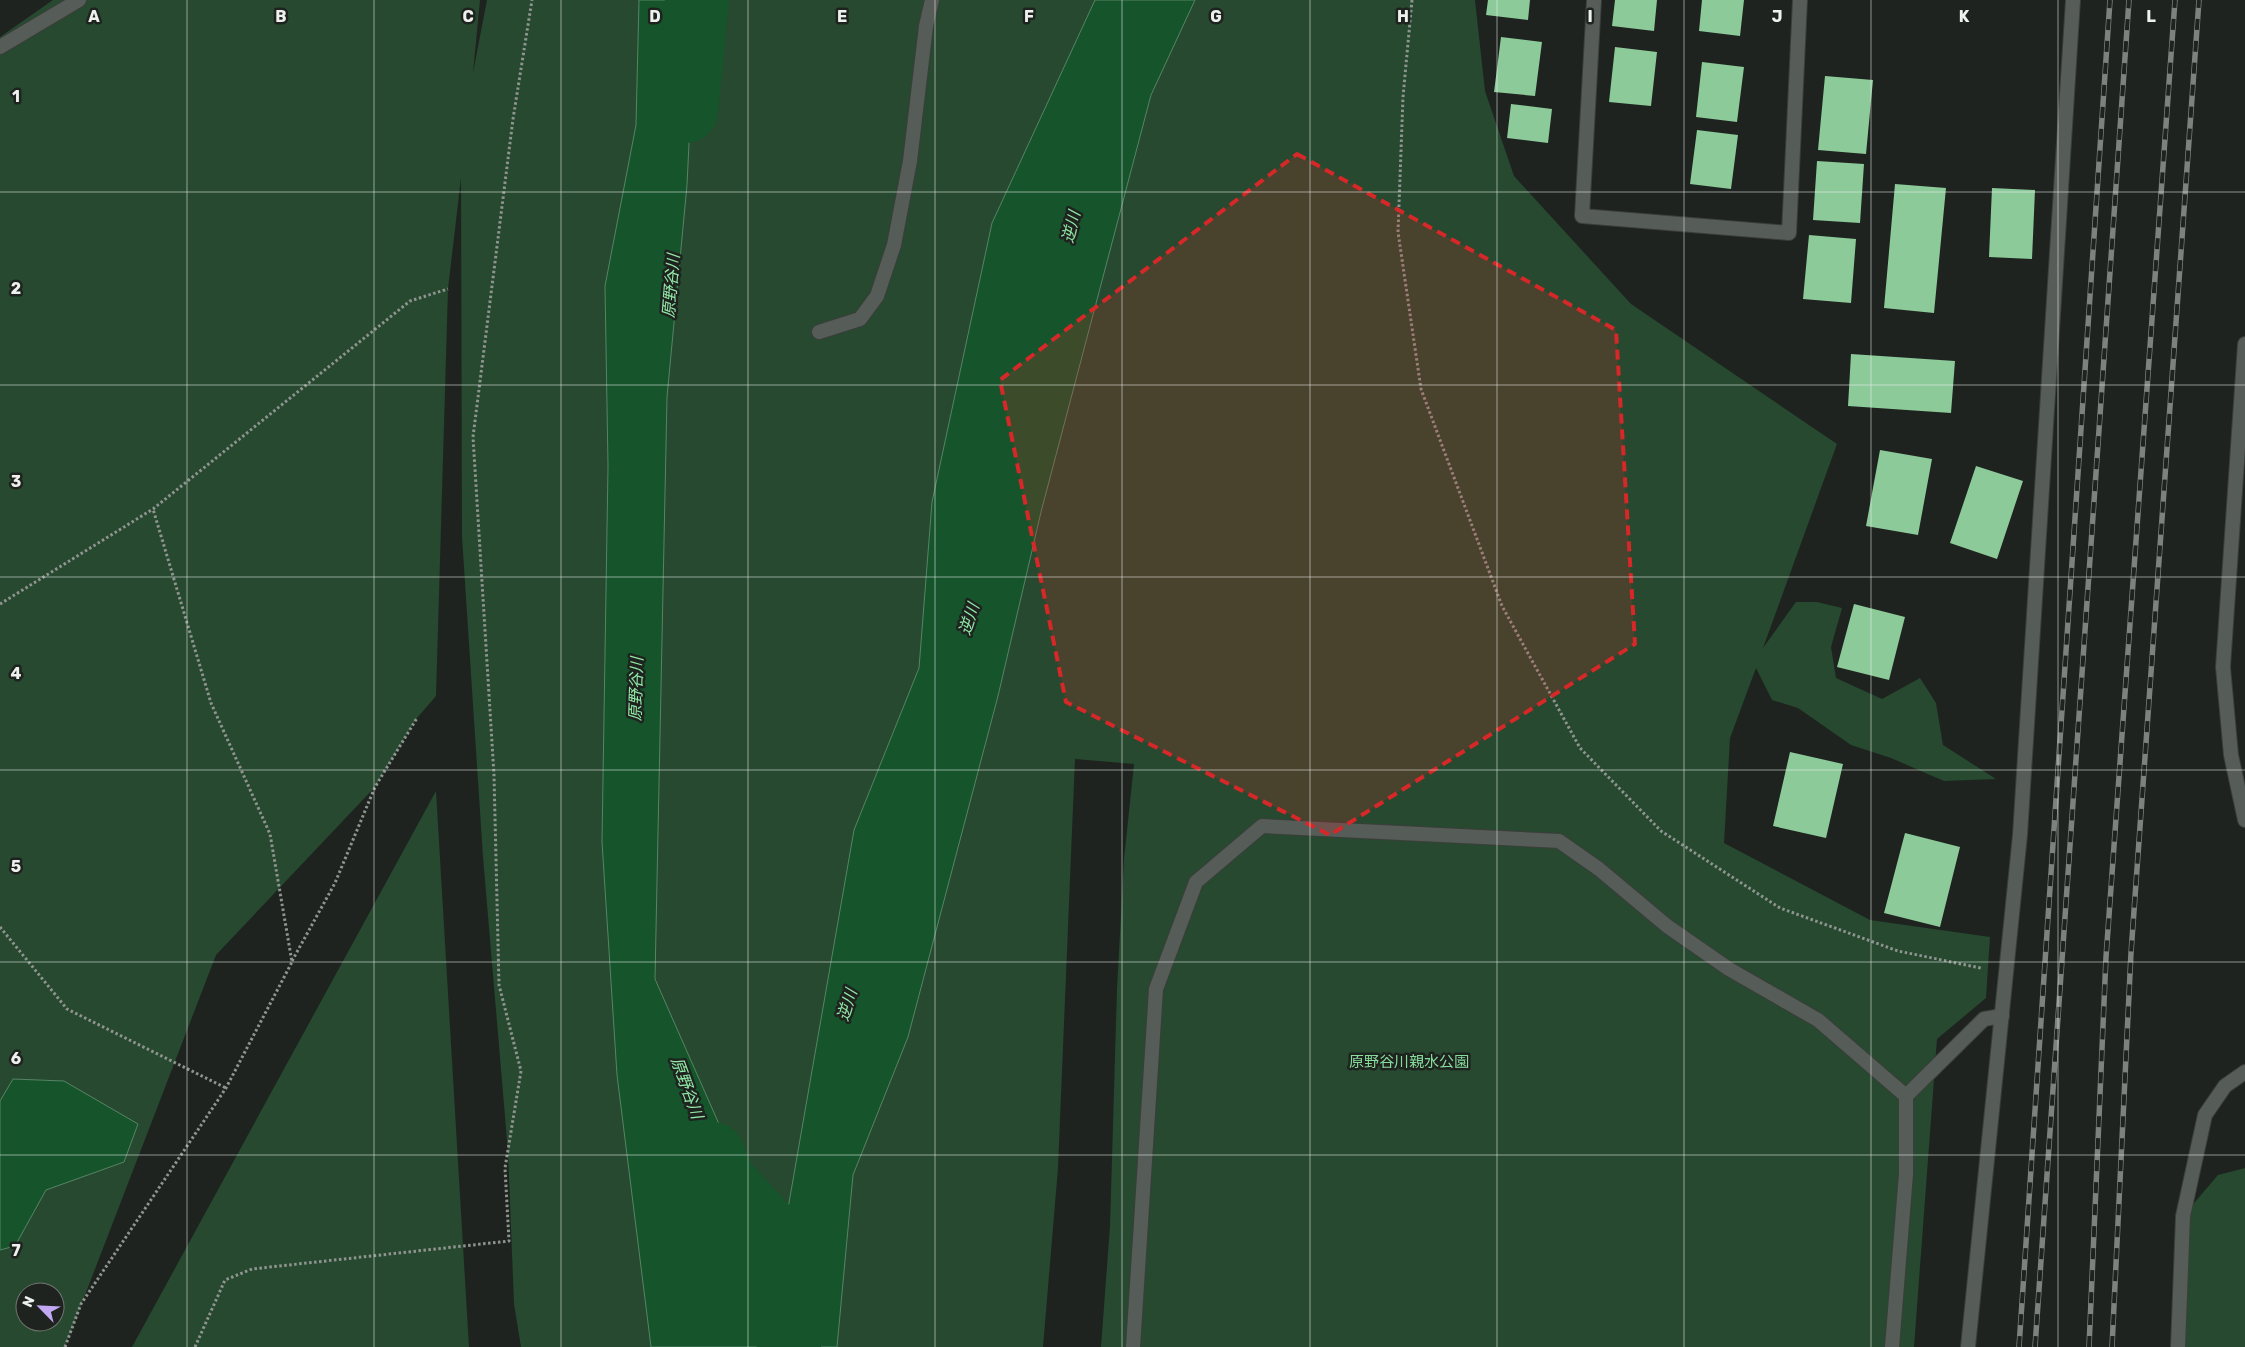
<svg xmlns="http://www.w3.org/2000/svg" width="2245" height="1347" font-family="Rubik,'Noto Sans JP',sans-serif">
  <style>
    .green { fill: #26492f; fill-rule: evenodd }
    .water { fill: #16552b; stroke: #578466 }
    .lines { fill: none; stroke-linecap: round; stroke-linejoin: round }
    .river { stroke: #16552b; stroke-width: 64 }
    .building { fill: #8cca99 }
    .service-casing { stroke: #3b3e3b; stroke-width: 16 }
    .minor-casing { stroke: #3b3e3b; stroke-width: 16 }
    .tertiary-casing { stroke: #3b3e3b; stroke-width: 16 }
    .path { stroke: #909490; stroke-width: 3; stroke-dasharray: 2.5 2.5; stroke-linecap: butt }
    .service { stroke: #565c57; stroke-width: 14 }
    .minor { stroke: #565c57; stroke-width: 14 }
    .tertiary { stroke: #565c57; stroke-width: 14 }
    .rail-casing { stroke: #7e827f; stroke-width: 5.5 }
    .rail { stroke: #1e231f; stroke-width: 4; stroke-dasharray: 11; stroke-linecap: butt }
    .marked { fill: #d62828; fill-opacity: 0.2; stroke: #d62828; stroke-width: 4; stroke-dasharray: 10 6; stroke-linejoin: round }
    .grid { fill: none; stroke: #eef1ee; stroke-width: 1; stroke-opacity: 0.55 }
    .labels { text-anchor: middle; dominant-baseline: central; stroke-width: 5; stroke-linejoin: round; paint-order: stroke }
    .park-label { font-size: 15px; fill: #86dc9b; stroke: #1e231f }
    .water-label { font-size: 16px; font-style: italic; fill: #92e9a6; stroke: #1e231f }
    .grid-label { font-size: 16px; text-anchor: middle; font-weight: bold; fill: #eef1ee; stroke: #1e231f; stroke-width: 5; stroke-linejoin: round; paint-order: stroke }
  </style>
  <rect width="100%" height="100%" fill="#1e231f"/>
  <path class="green" d="M53,0H480L473,73L487,0H1475L1485,91L1514,176L1631,304L1837,444L1763,648L1796,602H1817L1842,608L1831,647L1836,678L1882,699L1920,678L1936,703L1943,745L1996,779L1944,781L1891,758L1851,745L1798,708L1772,700L1756,668L1730,738L1724,843L1870,920L1990,937L1986,998L1937,1039L1914,1347H1101L1110,1226L1117,989L1124,859L1134,764L1075,759L1058,1168L1043,1347H521L514,1304L508,1152L483,857L462,537L461,178L448,289L436,696L417,718L375,787L216,955L65,1347H0V37ZM25,1292H55V1322H25Z
    M436,791L469,1347H132Z
    M2245,1168V1347H2178L2183,1216L2218,1175Z"/>
  <path class="water" d="M639,0H696L687,185L667,397L655,979L779,1260L854,830L919,668L932,502L992,223L1095,0H1195L1151,95L1041,512L998,696L908,1037L853,1175L837,1347H651L617,1075L602,842L608,466L605,286L636,125Z
    M13,1079L64,1081L138,1124L124,1162L46,1190L15,1246L0,1250V1101Z"/>
  <g class="lines">
    <path class="river" d="M686,111L697,0
      M713,1154L724,1181L777,1239L789,1347"/>
  </g>
  <path class="building" d="M1488,0H1530L1528,20L1486,15Z
    M1615,0H1657L1654,31L1612,26Z
    M1702,0H1744L1740,36L1699,31Z
    M1501,37L1542,42L1535,96L1494,92Z
    M1615,47L1657,52L1651,106L1609,102Z
    M1702,62L1744,67L1737,122L1696,117Z
    M1825,76L1873,80L1866,154L1818,150Z
    M1511,104L1552,109L1548,143L1507,138Z
    M1697,130L1738,135L1731,189L1690,184Z
    M1817,161L1864,164L1860,223L1813,220Z
    M1895,184L1946,188L1934,313L1884,308Z
    M1992,188L2035,190L2032,259L1989,257Z
    M1809,235L1856,239L1851,303L1803,299Z
    M1851,354L1955,361L1951,413L1848,406Z
    M1880,450L1932,459L1918,535L1866,526Z
    M1976,466L2023,481L1997,559L1950,543Z
    M1854,604L1905,617L1889,680L1837,667Z
    M1790,752L1843,764L1826,838L1773,826Z
    M1905,833L1960,847L1940,927L1884,913Z"/>
  <g class="lines">
    <g class="service-casing">
      <path id="service" d="M1906,1096L1984,1019L2002,1016
        M1133,1347L1156,989L1196,882L1262,826L1559,841L1599,869L1667,926L1729,969L1818,1020L1906,1096V1174L1892,1347"/>
    </g>
    <g class="minor-casing">
      <path id="minor" d="M1594,0L1582,216L1789,233L1800,0
        M0,47L79,0
        M819,332L860,319L877,296L894,245L910,161L926,26L932,0
        M1968,1347L2020,835L2073,0
        M2178,1347L2183,1216L2205,1115L2225,1086L2245,1072"/>
    </g>
    <g class="tertiary-casing">
      <path id="tertiary" d="M2245,344L2223,667L2231,755L2245,820"/>
    </g>
    <path class="path" d="M1412,0L1403,97L1398,232L1421,389L1502,606L1580,748L1661,831L1780,908L1898,951L1981,968
      M0,604L153,509L410,301L448,289
      M0,927L67,1009L226,1088
      M292,961L335,883L375,787L417,718
      M65,1347L81,1304L226,1088L292,962L270,834L211,703L153,509
      M195,1347L225,1280L252,1269L509,1241L505,1168L521,1071L499,985L494,775L473,437L513,119L532,0"/>
    <use href="#service" class="service"/>
    <use href="#minor" class="minor"/>
    <use href="#tertiary" class="tertiary"/>
    <g class="rail-casing">
      <path id="rail" d="M2019,1347L2110,0
        M2035,1347L2129,0
        M2089,1347L2106,957L2175,0
        M2112,1347L2131,953L2199,0"/>
    </g>
    <use href="#rail" class="rail"/>
  </g>
  <path class="marked" d="M1297,154L1616,330L1635,644L1330,835L1066,702L1000,380Z"/>
  <path class="grid" d="M187,0V1347M374,0V1347M561,0V1347M748,0V1347M935,0V1347M1122,0V1347M1310,0V1347M1497,0V1347M1684,0V1347M1871,0V1347M2058,0V1347M0,192H2245M0,385H2245M0,577H2245M0,770H2245M0,962H2245M0,1155H2245"/>
  <g class="labels">
    <g class="park-label">
      <text x="1409" y="1062">原野谷川親水公園</text>
    </g>
    <g class="water-label">
      <text transform="translate(1071 227) rotate(-76)">逆川</text>
      <text transform="translate(671 286) rotate(-85)">原野谷川</text>
      <text transform="translate(969 619) rotate(-72)">逆川</text>
      <text transform="translate(636 689) rotate(-88)">原野谷川</text>
      <text transform="translate(847 1005) rotate(-73)">逆川</text>
      <text transform="translate(687 1088) rotate(70)">原野谷川</text>
    </g>
  </g>
  <g class="grid-label">
    <text x="94" y="22">A</text>
    <text x="281" y="22">B</text>
    <text x="468" y="22">C</text>
    <text x="655" y="22">D</text>
    <text x="842" y="22">E</text>
    <text x="1029" y="22">F</text>
    <text x="1216" y="22">G</text>
    <text x="1403" y="22">H</text>
    <text x="1590" y="22">I</text>
    <text x="1777" y="22">J</text>
    <text x="1964" y="22">K</text>
    <text x="2151" y="22">L</text>
    <text x="16" y="102">1</text>
    <text x="16" y="294">2</text>
    <text x="16" y="487">3</text>
    <text x="16" y="679">4</text>
    <text x="16" y="872">5</text>
    <text x="16" y="1064">6</text>
    <text x="16" y="1256">7</text>
  </g>
  <g transform="translate(40 1307) rotate(294)"><circle r="24" fill="#1e231f" stroke="#717572"/>
  <path d="M0-4L9 19L0 12L-9 19Z" fill="#c2a7f2"/>
  <text y="-8" font-size="14" font-weight="bold" text-anchor="middle" fill="#eef1ee">N</text>
  </g>
</svg>
